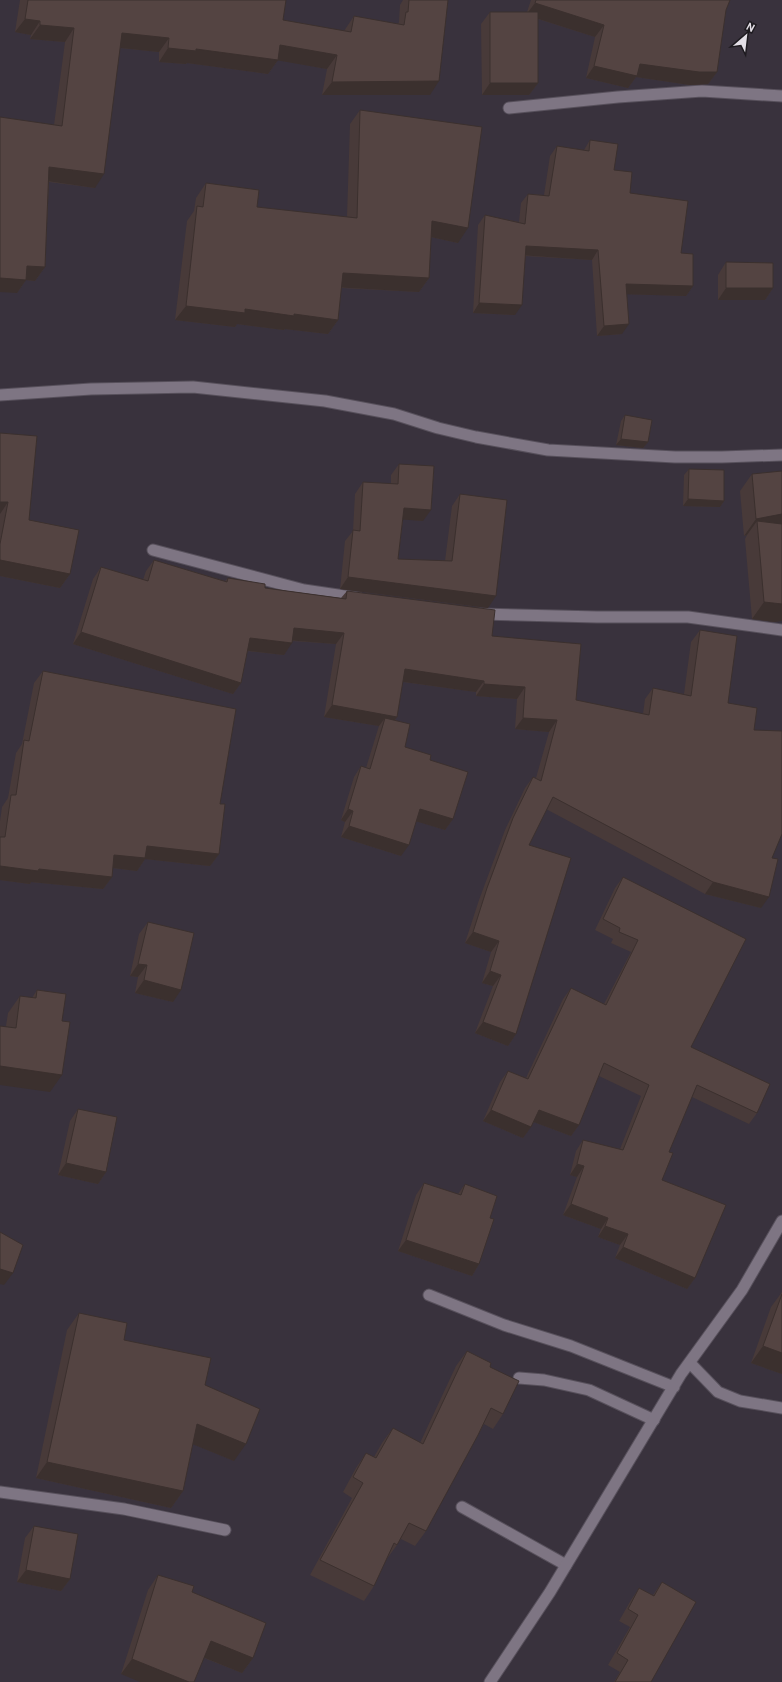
<svg xmlns="http://www.w3.org/2000/svg" width="782" height="1682" font-family="Overpass,sans-serif">
  <style>
    .lines { fill: none; stroke-linecap: round; stroke-linejoin: round }
    .service-casing { stroke: #57505b; stroke-width: 13 }
    .minor-casing { stroke: #57505b; stroke-width: 13 }
    .service { stroke: #7e7583; stroke-width: 11 }
    .minor { stroke: #7e7583; stroke-width: 11 }
    .wall { fill: #483a39 }
    .shaded-wall { fill: #3b302e }
    .building { fill: #544442; stroke: #3b302e }
  </style>
  <rect width="100%" height="100%" fill="#39323d"/>
  <g class="lines">
    <g class="service-casing">
      <path id="service" d="M519,1378L544,1380L589,1390L654,1420
        M462,1507L566,1565"/>
    </g>
    <g class="minor-casing">
      <path id="minor" d="M509,108L618,97L702,91L782,96
        M0,395L91,389L193,387L325,401L394,414L438,428L476,437L548,450L675,457H722L782,455
        M153,550L304,590L358,598
        M480,614L597,617H688L782,630
        M429,1295L504,1325L571,1346L674,1387
        M690,1363L718,1392L740,1401L782,1408
        M0,1492L124,1509L225,1530
        M490,1682L550,1592L681,1374L742,1290L782,1221"/>
    </g>
    <use href="#service" class="service"/>
    <use href="#minor" class="minor"/>
  </g>
  <path class="wall" d="M20,0H286L283,20L344,31L354,16L398,24L399,22L400,5L403,0H448L430,95H322L327,69L278,60L268,74L187,63L186,64L159,62V52L120,48L95,188L49,182L45,267L35,281L26,280L17,293L54,125L65,42L30,39L31,35L15,32Z
    M531,0H730L726,10L717,72L708,84L690,85L636,77L628,88L586,78L595,37L538,19V83L529,95H482L481,24L490,12H527Z
    M360,110L458,243L431,237L429,278L419,292L341,288L338,320L328,334L285,329L284,330L237,324L235,327L175,320L187,221L194,211L196,198L206,183L257,207L347,217L350,124Z
    M590,140L614,170L630,193L681,253L693,286L686,296L627,294L622,334L597,336L592,260L525,256L515,315L473,313L478,225L485,215L519,222L521,203L528,194L544,195L550,156L557,146L584,150Z
    M726,262L773,288L765,300H718V275Z
    M625,415L648,442L643,448L616,445L621,421Z
    M0,433L29,520L70,574L60,588L0,576Z
    M399,464L423,521L403,519L398,559L445,561L452,506L460,494L488,608L340,589L345,541L353,531L355,494L363,482L391,484V475Z
    M689,469L724,501L720,507L683,506L684,475Z
    M752,474L775,622L752,619L745,539L747,535L744,536L740,491Z
    M154,560L225,581L228,578L265,588L341,598L347,591L492,636L576,700L643,714L645,699L653,688L684,694L691,642L700,630L728,703L754,730L772,858L761,908L705,894L546,809L529,845L516,1034L508,1046L475,1033L493,986L482,983L491,952L465,943L479,900L505,830L525,788L533,777L536,778L549,732L515,729L517,699L476,696V692L403,682L397,717L395,720L405,747L430,760L453,819L445,830L416,821L401,856L341,837L345,822L341,820L354,777L361,766L366,768L378,729L379,726L324,717L336,644L292,641L284,655L247,651L241,683L233,694L73,644L93,579L101,567L143,580L146,571Z
    M43,671L220,804L219,854L210,866L145,859L137,871L113,868L112,877L103,889L31,882L30,884L0,880V821L2,807L8,798L16,753L22,744L34,683Z
    M623,877L691,1047L757,1113L749,1124L692,1097L669,1152L662,1180L695,1278L687,1289L615,1258L620,1245L598,1237L601,1229L563,1215L577,1177L570,1175L576,1151L583,1140L620,1149L641,1096L599,1076L579,1125L571,1136L534,1122L523,1138L483,1121L500,1082L508,1071L526,1078L563,999L571,988L604,1004L631,952L611,943L613,939L595,930L615,888Z
    M148,922L173,1002L135,993L138,977L130,976L139,934Z
    M37,990L50,1092L6,1026L8,1013L20,996L32,998Z
    M78,1109L106,1172L98,1184L58,1175L70,1121Z
    M424,1183L458,1194L465,1184L490,1218L479,1264L472,1276L398,1251L416,1195Z
    M782,1292V1374L751,1363L771,1307Z
    M79,1313L124,1340L205,1385L234,1461L193,1444L183,1491L171,1508L36,1478L67,1330Z
    M467,1351L490,1367L503,1414L493,1429L484,1424L426,1531L415,1546L401,1539L397,1545L386,1560L374,1586L364,1601L310,1575L352,1498L343,1492L356,1468L366,1453L374,1457L382,1443L393,1428L420,1443L456,1366Z
    M34,1526L70,1579L61,1591L17,1582L25,1538Z
    M158,1575L192,1592L253,1658L242,1673L204,1658L121,1674L148,1590Z
    M662,1582L651,1682H614L620,1672L608,1665L630,1627L619,1621L631,1600L639,1588L653,1595Z"/>
  <path class="shaded-wall" d="M535,3L604,25L595,37L526,15Z
    M25,19L40,21L31,35L15,32Z
    M40,25L74,28L65,42L30,39Z
    M122,33L169,38L159,52L112,47Z
    M280,45L337,55L327,69L270,59Z
    M168,48L196,49L278,60L268,74L187,63L186,64L159,62Z
    M640,64L717,72L708,84L690,85L636,77L628,88L586,78L594,66Z
    M439,81L430,95H322L332,82Z
    M490,83H538L529,95H482Z
    M49,167L104,174L95,188L40,180Z
    M432,221L468,228L458,243L422,235Z
    M526,246L598,250L592,260L519,255Z
    M27,266L45,267L35,281L26,280L17,293L0,292V278Z
    M343,273L429,278L419,292L333,287Z
    M626,284L693,286L686,296L619,294Z
    M726,288H773L765,300H718Z
    M479,303L522,305L515,315L473,313Z
    M186,306L245,309L294,314L338,320L328,334L285,329L284,330L237,324L235,327L175,320Z
    M629,324L622,334L597,336L604,326Z
    M621,439L648,442L643,448L616,445Z
    M688,499L724,501L720,507L683,506Z
    M0,502H8L0,514Z
    M404,508L431,510L423,521L396,519Z
    M782,514V528L757,521L747,535L744,536L756,519Z
    M0,560L70,574L60,588L0,576Z
    M348,577L496,596L488,608L340,589Z
    M764,602L782,604V621L775,622L752,619Z
    M294,628L344,633L336,644L286,640Z
    M81,632L241,683L233,694L73,644Z
    M250,638L292,643L284,655L242,650Z
    M405,669L484,681L476,692L397,681Z
    M484,684L525,687L517,699L476,696Z
    M332,705L397,717L389,728L385,718L379,726L324,717Z
    M523,718L557,720L549,732L515,729Z
    M348,809L353,811L345,822L341,820Z
    M420,809L453,819L445,830L412,820Z
    M349,826L409,845L401,856L341,837Z
    M147,846L219,854L210,866L145,859L137,871L105,867L114,855Z
    M0,866L39,869L112,877L103,889L31,882L30,884L0,880Z
    M713,882L769,897L761,908L705,894Z
    M473,932L499,941L491,952L465,943Z
    M138,964L147,965L138,977L130,976Z
    M490,971L501,975L493,986L482,983Z
    M144,980L181,990L173,1002L135,993Z
    M483,1022L516,1034L508,1046L475,1033Z
    M0,1066L62,1075L50,1092L0,1085Z
    M491,1110L531,1127L523,1138L483,1121Z
    M539,1110L579,1125L571,1136L531,1121Z
    M66,1163L106,1172L98,1184L58,1175Z
    M577,1164L584,1166L577,1177L570,1175Z
    M571,1204L608,1218L601,1229L563,1215Z
    M605,1226L628,1234L620,1245L598,1237Z
    M406,1240L479,1264L472,1276L398,1251Z
    M623,1247L695,1278L687,1289L615,1258Z
    M0,1269L13,1273L4,1285L0,1284Z
    M763,1346L782,1353V1374L751,1363Z
    M197,1424L246,1444L234,1461L185,1441Z
    M47,1462L183,1491L171,1508L36,1478Z
    M26,1570L70,1579L61,1591L17,1582Z
    M211,1641L253,1658L242,1673L200,1656Z
    M132,1659L189,1682H140L121,1674Z"/>
  <path class="building" d="M28,0H286L283,20L351,32L354,16L404,25L406,12H408L409,0H448L439,81L332,82L337,55L280,45L278,60L196,49V51L168,48L169,38L122,33L104,174L49,167L45,267L27,266L26,280L0,278V117L62,126L74,28L40,25V21L25,19Z
    M536,0H730L726,10L717,72H699L640,64L637,76L594,66L604,25L535,3Z
    M490,12H538V83H490Z
    M360,110L482,127L468,228L432,221L429,278L343,273L338,320L294,314V316L245,309V313L186,306L197,206L203,207L206,183L259,190L257,207L357,218Z
    M590,140L618,144L614,170L632,172L630,193L688,201L681,253L693,254V286L626,284L629,324L604,326L598,250L526,246L522,305L479,303L485,215L525,224L528,194L549,196L557,146L589,151Z
    M726,262L773,263V288H726Z
    M625,415L652,420L648,442L621,439Z
    M0,433L37,436L29,520L79,530L70,574L0,560V544L8,502H0Z
    M399,464L434,466L431,510L404,508L398,559L452,561L460,494L507,500L496,596L348,577L353,530L360,531L363,482L398,484Z
    M689,469L724,470V501L688,499Z
    M782,471V514L756,519L752,474Z
    M757,521L782,524V604L764,602Z
    M154,560L227,582L228,578L265,584V588L346,599L347,591L495,610L492,636L581,644L576,700L649,715L653,688L691,696L700,630L737,636L728,703L757,708L754,730L782,731V834L772,858L778,859L769,897L713,882L553,797L529,845L571,858L516,1034L483,1022L501,975L490,971L499,941L473,932L487,888L513,818L533,777L541,781L557,720L523,718L525,687L484,684V681L405,669L397,717L332,705L344,633L294,628L292,643L250,638L241,683L81,632L101,567L148,581Z
    M43,671L236,709L220,804H225L219,854L147,846L145,858L114,855L112,877L39,869L38,871L0,866V837H5L11,795H16L24,740L29,741Z
    M385,718L410,724L405,747L431,755L430,760L468,772L453,819L420,809L409,845L349,826L353,811L348,809L361,766L370,769Z
    M623,877L746,939L691,1047L770,1084L757,1113L697,1085L669,1152L673,1153L662,1180L726,1205L695,1278L623,1247L628,1234L605,1226L608,1218L571,1204L584,1166L577,1164L583,1140L623,1150L649,1085L604,1063L579,1125L539,1110L531,1127L491,1110L508,1071L528,1079L571,988L606,1005L638,940L619,932L620,928L603,919Z
    M148,922L194,933L181,990L144,980L147,965L138,964Z
    M37,990L66,994L62,1021L70,1022L62,1075L0,1066V1026L16,1028L20,996L36,998Z
    M78,1109L117,1117L106,1172L66,1163Z
    M424,1183L461,1195L465,1184L497,1196L490,1218L494,1219L479,1264L406,1240Z
    M0,1232L23,1245L13,1273L0,1269Z
    M782,1294V1353L763,1346Z
    M79,1313L127,1323L124,1340L211,1358L205,1385L260,1409L246,1444L197,1424L183,1491L47,1462Z
    M467,1351L491,1363L490,1367L519,1381L503,1414L491,1408L478,1435L426,1531L409,1523L397,1545L394,1543L374,1586L320,1560L363,1483L353,1477L366,1453L376,1458L393,1428L423,1444Z
    M34,1526L78,1534L70,1579L26,1570Z
    M158,1575L194,1586L192,1592L266,1623L253,1658L211,1641L194,1682H189L132,1659Z
    M662,1582L696,1602L651,1682H615L628,1660L617,1653L638,1615L628,1609L639,1588L654,1596Z"/>
  <g transform="translate(746 36) rotate(28)" stroke="#1e1b20" stroke-width="3" paint-order="stroke">
  <path d="M0-3L7 15L0 10L-7 15Z" fill="#e4dfe7"/>
  <text y="-6" font-size="11" font-weight="bold" text-anchor="middle" fill="#e4dfe7">N</text>
  </g>
</svg>
